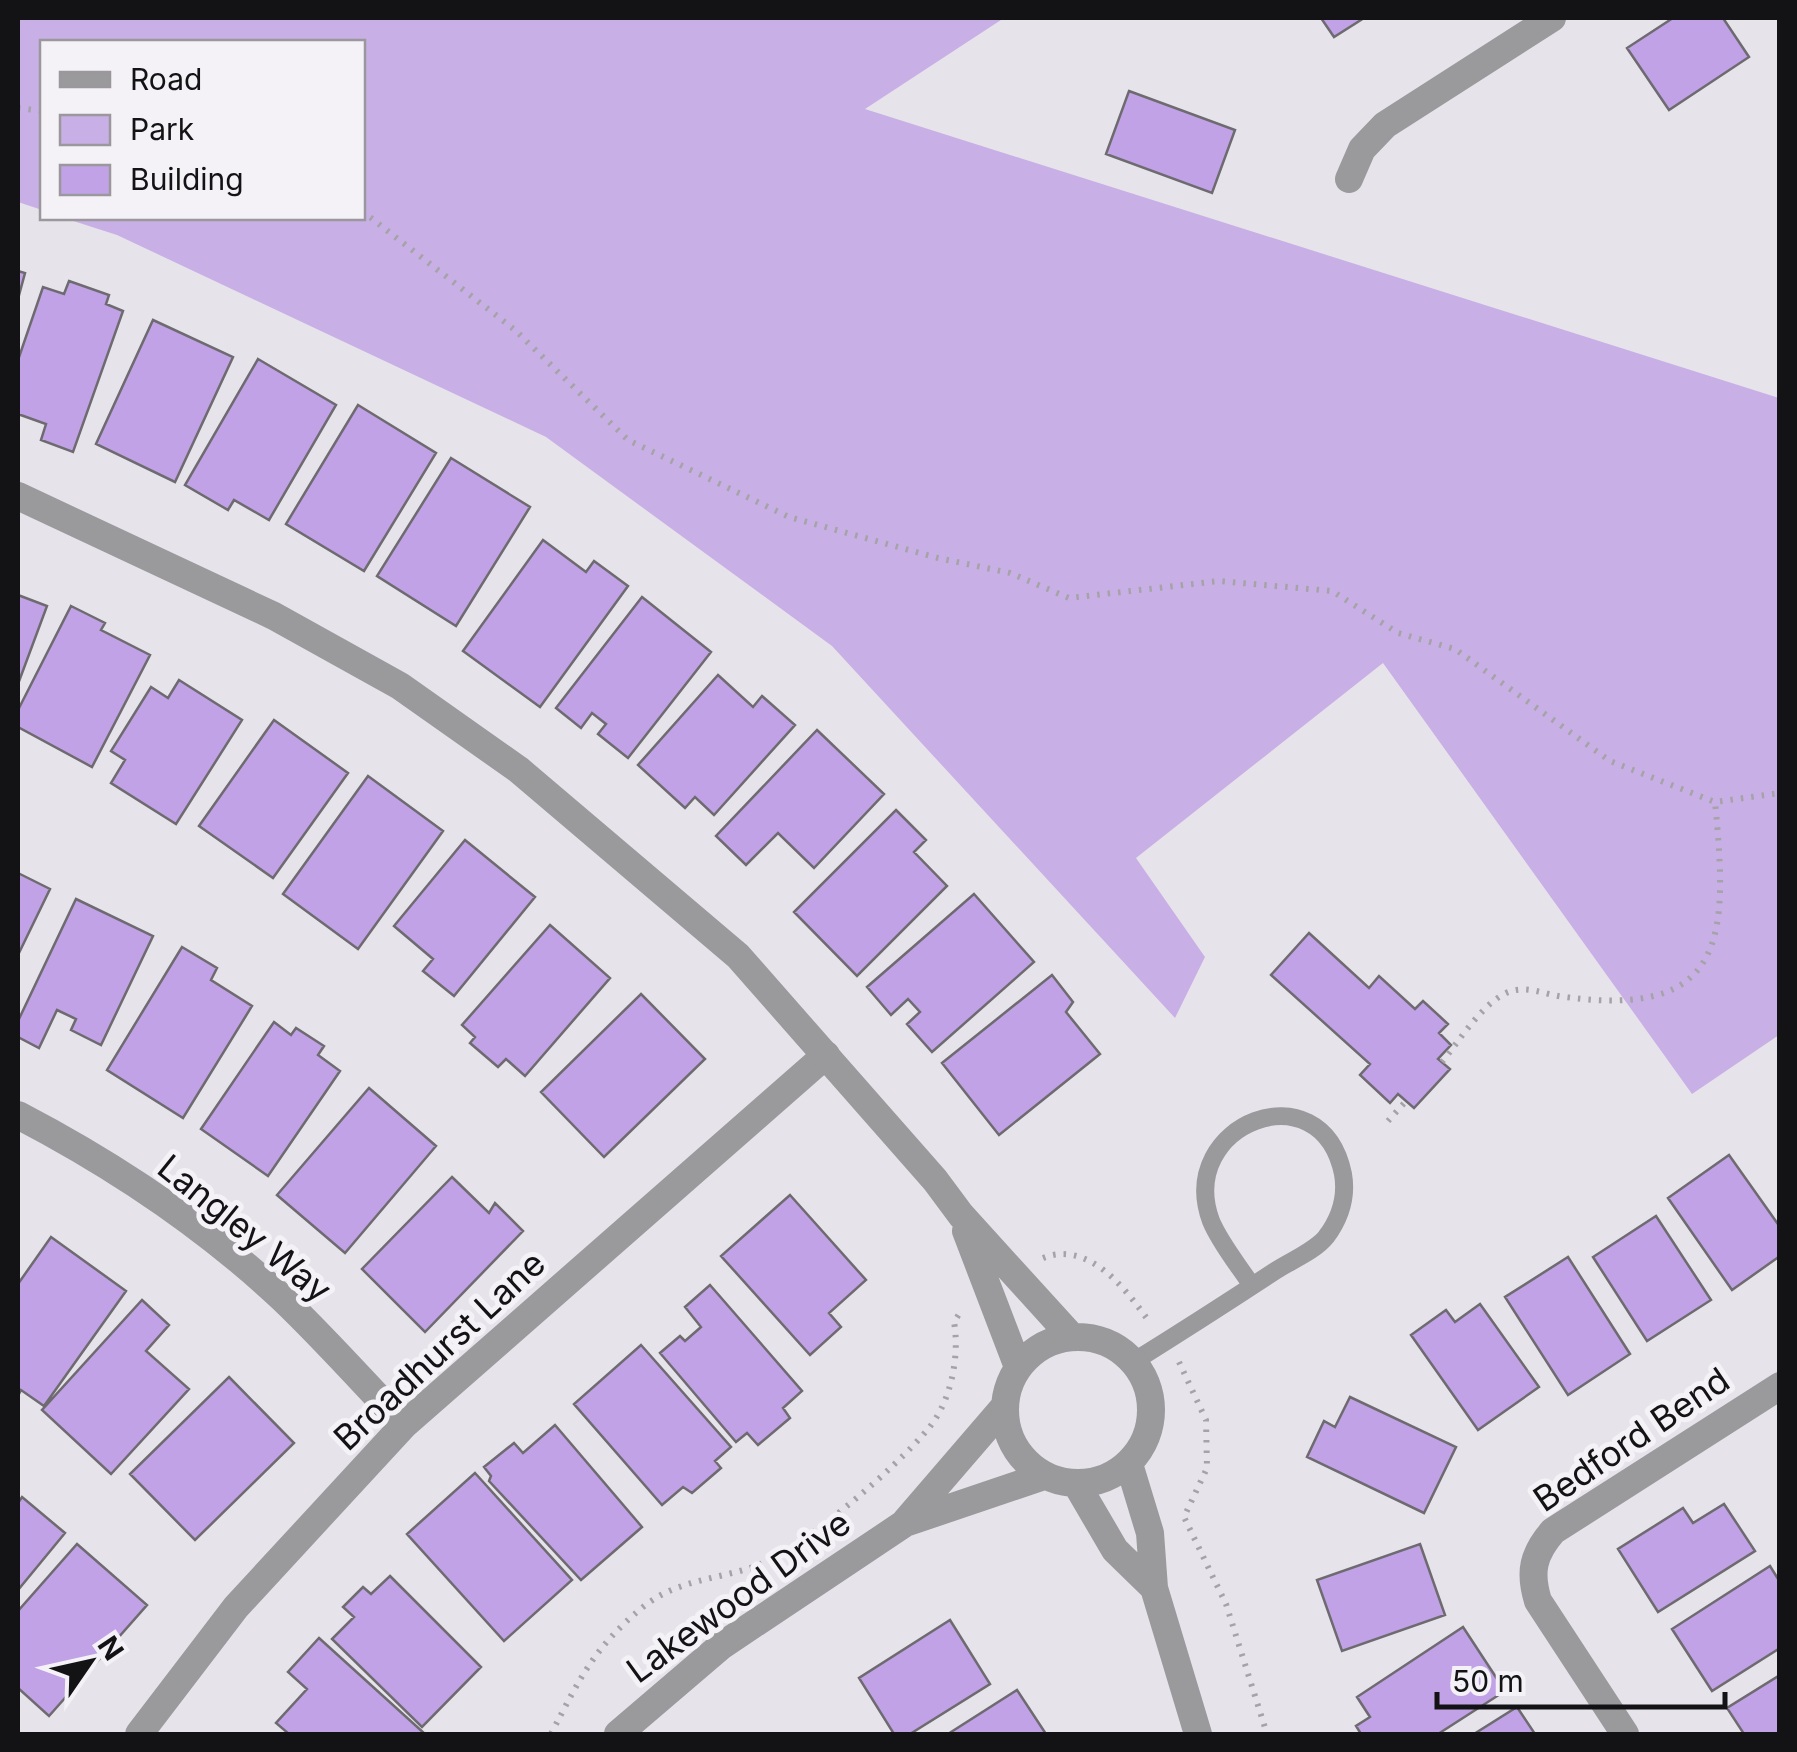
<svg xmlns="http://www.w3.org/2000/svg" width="1797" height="1752" font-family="Inter,sans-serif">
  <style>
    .green { fill: #c8b0e6 }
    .building { fill: #c1a2e7; stroke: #6d6b70; stroke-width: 2.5 }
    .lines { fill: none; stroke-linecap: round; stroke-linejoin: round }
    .path { stroke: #a5a3a8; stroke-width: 6; stroke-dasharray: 2.5 8; stroke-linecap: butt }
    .service { stroke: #9a999b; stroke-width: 18 }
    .minor { stroke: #9a999b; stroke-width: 28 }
    .tertiary { stroke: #9a999b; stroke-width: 28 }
    .labels { text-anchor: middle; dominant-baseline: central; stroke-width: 10; stroke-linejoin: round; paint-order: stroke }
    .street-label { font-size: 35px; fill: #131214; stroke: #f4f1f7 }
  </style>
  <rect width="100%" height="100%" fill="#e6e4ea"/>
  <path class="green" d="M18,18H1004L865,109L1779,398V1035L1692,1094L1383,663L1136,858L1205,957L1175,1018L832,646L546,437L117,235L64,218H362V42H42V210L18,202Z"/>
  <path class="building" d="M1321,18H1364L1334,37Z
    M1673,18H1723L1749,57L1669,110L1627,48Z
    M1129,91L1235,130L1212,193L1106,154Z
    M18,271L25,273L18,299Z
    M69,281L109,295L106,304L123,311L73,452L41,440L46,424L18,414V360L43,287L64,294Z
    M153,320L233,357L175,482L96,444Z
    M258,359L336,405L269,520L234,500L228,510L185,485Z
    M358,405L436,453L364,571L286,524Z
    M451,458L530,507L456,626L377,576Z
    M543,540L586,572L594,561L628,586L540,707L463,651Z
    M18,595L47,606L18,684Z
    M642,597L711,652L628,758L598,734L606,724L592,713L581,728L556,708Z
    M71,606L105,623L101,630L150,655L92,767L18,727V710Z
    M718,675L753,707L762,696L795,725L714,815L695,797L685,808L638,765Z
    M179,680L242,720L176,824L111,783L125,760L111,751L151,687L168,698Z
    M274,720L348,773L273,878L199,826Z
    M817,730L884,794L814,868L778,833L746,865L716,836Z
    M368,776L443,831L358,949L283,894Z
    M896,810L926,840L914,852L947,886L857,976L794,912Z
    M465,840L535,897L454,996L423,971L433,959L394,926Z
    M18,873L50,889L18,955Z
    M974,894L1034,962L932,1052L907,1024L920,1012L908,999L891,1015L867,987Z
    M76,899L153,936L101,1045L71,1030L76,1019L57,1010L39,1048L18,1037V1021Z
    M550,925L610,978L525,1076L506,1059L498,1067L470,1043L475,1037L462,1025Z
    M1309,933L1369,988L1379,976L1415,1009L1423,1001L1448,1024L1439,1033L1451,1045L1438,1059L1450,1069L1414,1108L1398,1094L1390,1103L1360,1075L1370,1064L1271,975Z
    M182,947L217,968L211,980L252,1006L183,1118L107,1070Z
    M1052,975L1073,1002L1066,1012L1100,1054L999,1135L942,1063Z
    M641,994L705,1059L604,1157L541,1092Z
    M274,1022L291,1035L296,1028L324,1046L318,1055L340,1071L268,1176L201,1129Z
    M369,1088L436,1146L345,1253L277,1195Z
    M1729,1155L1780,1227V1256L1732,1290L1668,1198Z
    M452,1177L489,1213L495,1203L523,1231L425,1332L362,1269Z
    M790,1195L866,1280L829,1313L841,1327L810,1355L721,1256Z
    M1656,1216L1711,1300L1647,1341L1593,1257Z
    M51,1237L126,1291L44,1406L21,1390L18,1396V1284Z
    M1568,1257L1630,1354L1568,1395L1505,1297Z
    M710,1285L802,1391L783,1408L790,1418L758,1445L747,1433L736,1442L660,1353L680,1336L685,1341L701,1327L685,1307Z
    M142,1300L169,1325L146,1351L189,1389L111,1474L42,1410Z
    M1480,1304L1539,1387L1478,1430L1411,1335L1446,1310L1455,1322Z
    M641,1345L731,1447L715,1461L721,1468L692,1493L683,1487L662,1505L574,1404Z
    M229,1377L294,1443L195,1540L130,1474Z
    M1350,1397L1456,1447L1424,1513L1307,1457L1324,1421L1335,1427Z
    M555,1425L642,1527L581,1580L489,1481L491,1476L484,1467L514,1443L523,1453Z
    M475,1473L572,1580L504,1641L407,1534Z
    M22,1497L65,1533L18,1590V1503Z
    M1724,1504L1755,1551L1658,1612L1618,1549L1683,1508L1693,1523Z
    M77,1544L147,1605L49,1716L18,1688V1611Z
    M1420,1544L1445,1615L1342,1651L1317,1580Z
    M1770,1566L1780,1582V1648L1712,1691L1672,1629Z
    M390,1576L481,1667L422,1727L332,1639L354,1617L343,1607L363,1587L371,1594Z
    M950,1620L990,1684L910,1734H894L859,1678Z
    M1463,1627L1505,1691L1438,1734H1361L1356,1726L1370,1717L1357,1697Z
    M319,1638L425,1734H289L276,1723L307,1689L288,1672Z
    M1780,1675V1734H1744L1727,1708Z
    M1017,1690L1046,1734H948Z
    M1517,1707L1535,1734H1474Z"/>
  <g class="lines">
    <path class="path" d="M18,108L42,111
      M362,211L515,330L628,440L789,517L938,558L1010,573L1069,598L1219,581L1332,591L1398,633L1455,649L1610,761L1715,802L1780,793
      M1442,1062C1459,1041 1480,1007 1504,994C1525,983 1544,995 1565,997C1728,1019 1728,935 1715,802
      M1388,1121L1406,1101
      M1043,1258C1088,1240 1125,1288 1148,1320
      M1179,1362L1206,1420L1207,1468L1184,1517L1226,1604L1267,1734
      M551,1734C579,1680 594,1647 643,1607C678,1579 716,1580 756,1566C803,1548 895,1469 928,1429C951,1402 960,1356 954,1322L961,1311"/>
    <path class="service" d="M1133,1362C1181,1332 1228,1302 1275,1271C1290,1261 1315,1251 1326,1237C1341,1217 1347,1197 1343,1174C1321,1067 1175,1124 1211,1221C1220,1243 1239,1266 1252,1286"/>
    <path class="minor" d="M1349,179L1362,149L1385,125L1552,18
      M18,1115C112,1164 204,1225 282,1298C324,1338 364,1383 404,1425
      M139,1734L236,1607L404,1425L826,1055
      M1625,1734L1538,1601C1529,1572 1533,1554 1553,1531L1780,1386"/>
    <path class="tertiary" d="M18,496L274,616L400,686L519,770L738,956L935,1180L961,1215L1071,1336
      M966,1231L1018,1367
      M1005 1410a73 73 0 1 1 146 0a73 73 0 1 1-146 0Z
      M1129,1464L1150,1533L1154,1588L1198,1734
      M1077,1485L1115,1550L1154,1588
      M906,1521L1005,1406
      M618,1734L721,1646L905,1523L1044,1476"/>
  </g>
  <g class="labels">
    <g class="street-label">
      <text transform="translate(245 1228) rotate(39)">Langley Way</text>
      <text transform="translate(439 1350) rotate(-43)">Broadhurst Lane</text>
      <text transform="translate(1631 1439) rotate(-34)">Bedford Bend</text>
      <text transform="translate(738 1596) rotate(-36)">Lakewood Drive</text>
    </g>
  </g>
  <rect width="1797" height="1752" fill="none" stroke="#131214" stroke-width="40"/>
  <rect x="40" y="40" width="325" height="180" fill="#f4f1f7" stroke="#9a989c" stroke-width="2.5"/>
  <rect x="60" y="72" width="50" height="15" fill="#9a999b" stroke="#9a989c" stroke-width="2.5"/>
  <text x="130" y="90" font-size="30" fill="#131214">Road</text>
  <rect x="60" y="115" width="50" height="30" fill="#c8b0e6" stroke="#9a989c" stroke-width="2.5"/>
  <text x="130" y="140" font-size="30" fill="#131214">Park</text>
  <rect x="60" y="165" width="50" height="30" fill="#c1a2e7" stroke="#9a989c" stroke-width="2.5"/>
  <text x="130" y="190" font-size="30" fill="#131214">Building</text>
  <g transform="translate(90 1662) rotate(56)" stroke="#f4f1f7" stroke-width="8" paint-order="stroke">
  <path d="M0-8L18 38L0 25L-18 38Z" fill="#131214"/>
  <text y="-15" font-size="28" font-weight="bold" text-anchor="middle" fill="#131214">N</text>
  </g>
  <path d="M1437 1692v15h288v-15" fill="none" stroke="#131214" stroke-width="5"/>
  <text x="1452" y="1692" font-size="30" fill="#131214" stroke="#f4f1f7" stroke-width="8" paint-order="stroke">50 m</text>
</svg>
